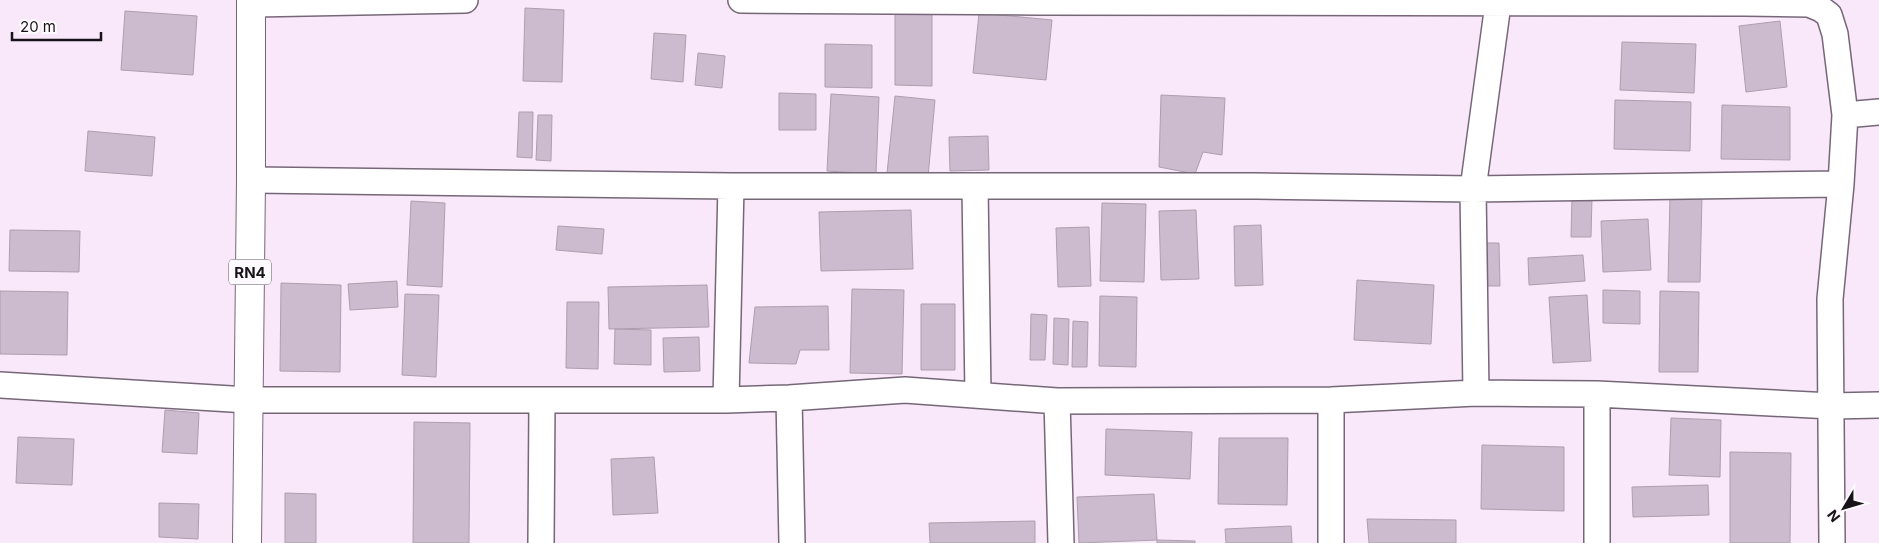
<svg xmlns="http://www.w3.org/2000/svg" width="1879" height="543" font-family="Inter,sans-serif">
  <style>
    .building { fill: #ccbbce; stroke: #ad9eaf }
    .lines { fill: none; stroke-linecap: round; stroke-linejoin: round }
    .minor-casing { stroke: #766778; stroke-width: 28 }
    .trunk-casing { stroke: #766778; stroke-width: 30 }
    .minor { stroke: #fff; stroke-width: 25 }
    .trunk { stroke: #fff; stroke-width: 28 }
    .labels { text-anchor: middle; dominant-baseline: central; stroke-width: 4; stroke-linejoin: round; paint-order: stroke }
    .shield { fill: #fdfafe; stroke: #5d585e; stroke-width: 1 }
    .shield-label { font-size: 15px; font-weight: bold; fill: #181219 }
  </style>
  <rect width="100%" height="100%" fill="#f8e8fa"/>
  <path class="building" d="M525,8L564,10L562,82L523,81Z
    M125,11L197,16L193,75L121,70Z
    M895,13H932V86L895,85Z
    M979,13L1052,20L1046,80L973,73Z
    M1780,21L1787,87L1746,92L1739,26Z
    M654,33L686,35L683,82L651,79Z
    M1622,42L1696,44L1694,93L1620,90Z
    M825,44L872,45V88L825,87Z
    M698,53L725,56L722,88L695,85Z
    M779,93L816,94V130H779Z
    M831,94L879,97L876,174L827,171Z
    M1161,95L1225,98L1222,155L1203,152L1195,174L1159,167Z
    M895,96L935,100L928,177L887,173Z
    M1615,100L1691,102L1690,151L1614,149Z
    M1722,105L1790,107V160L1721,159Z
    M519,112H533L532,158L517,157Z
    M538,115H552L551,161L536,160Z
    M88,131L155,137L152,176L85,171Z
    M988,136L989,170L950,171L949,137Z
    M1572,196L1592,197L1591,237H1571Z
    M1670,196L1702,197L1700,282H1668Z
    M411,201L445,203L442,287L407,285Z
    M1102,203L1146,204L1144,282L1100,281Z
    M911,210L913,269L821,271L819,212Z
    M1196,210L1199,279L1161,280L1159,211Z
    M1648,219L1651,270L1603,272L1601,221Z
    M1261,225L1263,285L1235,286L1234,226Z
    M558,226L604,229L602,254L556,250Z
    M1089,227L1091,286L1058,287L1056,228Z
    M10,230L80,231L79,272L9,271Z
    M1479,243H1499L1500,286H1480Z
    M1583,255L1585,281L1529,285L1528,258Z
    M1357,280L1434,285L1431,344L1354,340Z
    M397,281L398,307L350,310L348,284Z
    M281,283L341,285L340,372L280,371Z
    M707,285L709,327L609,329L608,287Z
    M852,289L904,290L902,374L850,373Z
    M1603,290L1640,291V324L1603,323Z
    M0,291L68,292L67,355L0,354Z
    M1660,291L1699,292L1698,372H1659Z
    M405,294L439,295L436,377L402,375Z
    M1587,295L1591,361L1553,363L1549,297Z
    M1100,296L1137,297L1136,367L1099,366Z
    M567,302H599L598,369L566,368Z
    M921,304H955V370H921Z
    M828,306L829,350H800L796,364L749,363L755,307Z
    M1031,314L1047,315L1045,360H1030Z
    M1054,318L1069,319L1068,365L1053,364Z
    M1073,321L1088,322L1087,367H1072Z
    M615,329L651,330V365L614,364Z
    M699,337L700,371L664,372L663,338Z
    M165,410L199,413L197,454L162,452Z
    M1671,418L1721,420L1720,477L1669,475Z
    M414,422L470,423L469,543H413Z
    M1106,429L1192,432L1190,479L1105,475Z
    M18,437L74,439L72,485L16,483Z
    M1219,438H1288L1287,505L1218,504Z
    M1482,445L1564,447V511L1481,509Z
    M1730,452L1791,453L1790,543H1730Z
    M654,457L658,513L613,515L611,459Z
    M1708,485L1709,515L1633,517L1632,487Z
    M285,493L316,494V543H285Z
    M1154,494L1157,540L1079,543L1077,497Z
    M159,503L199,504L198,539L159,537Z
    M1367,519L1456,520V543H1369Z
    M1035,521V543H930L929,523Z
    M1291,526L1292,543H1226L1225,529Z
    M1157,540L1195,541V543H1157Z"/>
  <g class="lines">
    <g class="minor-casing">
      <path id="minor" d="M741,0L1037,2L1745,3L1809,4L1821,9L1829,15L1835,34L1845,115L1841,184L1830,299L1832,543
        M251,4L465,0
        M1845,115L1879,112
        M251,180L731,186H1256L1473,189L1841,184
        M975,186L978,395
        M0,385L248,400H726L789,398L905,390L1057,401L1331,400L1476,393L1597,394L1831,406L1879,405
        M1476,393L1473,189L1498,4
        M1597,394V543
        M789,398L792,543
        M726,400L731,186
        M1057,401L1061,543
        M541,543L542,400
        M1331,543V400"/>
    </g>
    <g class="trunk-casing">
      <path id="trunk" d="M247,543L251,180V0"/>
    </g>
    <use href="#minor" class="minor"/>
    <use href="#trunk" class="trunk"/>
  </g>
  <g class="labels">
    <rect class="shield" x="229" y="259.5" width="42" height="25" rx="4"/>
    <g class="shield-label">
      <text x="250" y="272">RN4</text>
    </g>
  </g>
  <g transform="translate(1844 508) rotate(232)" stroke="#fdfafe" stroke-width="4" paint-order="stroke">
  <path d="M0-4L9 19L0 12L-9 19Z" fill="#181219"/>
  <text y="-8" font-size="14" font-weight="bold" text-anchor="middle" fill="#181219">N</text>
  </g>
  <path d="M12 32v8h89v-8" fill="none" stroke="#181219" stroke-width="2.5"/>
  <text x="20" y="32" font-size="15" fill="#181219" stroke="#fdfafe" stroke-width="4" paint-order="stroke">20 m</text>
</svg>
